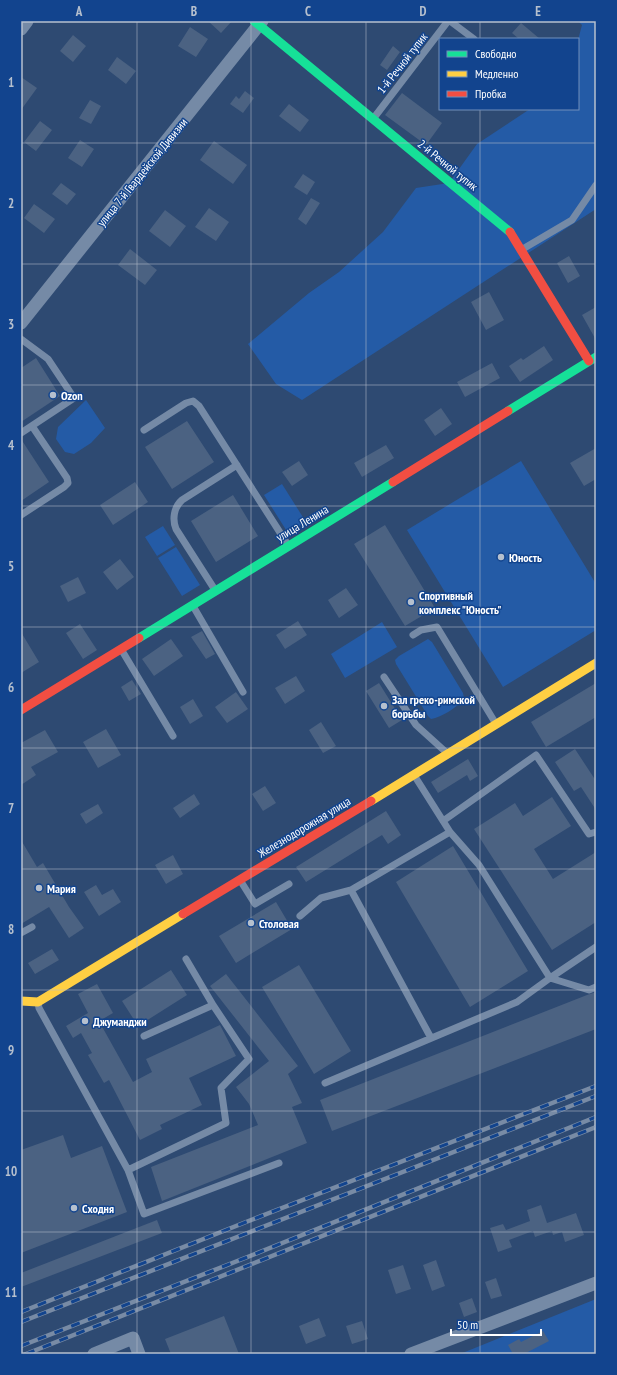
<svg xmlns="http://www.w3.org/2000/svg" width="617" height="1375" font-family="'PT Sans Narrow',sans-serif">
  <style>
    .green { fill: #245ba6 }
    .building { fill: #4b6282 }
    .lines { fill: none; stroke-linecap: round; stroke-linejoin: round }
    .lane { stroke: #758aa6; stroke-width: 7 }
    .street { stroke: #758aa6; stroke-width: 13 }
    .fast { stroke: #16e098; stroke-width: 9 }
    .slow { stroke: #ffcf43; stroke-width: 9 }
    .jam { stroke: #f24e42; stroke-width: 9 }
    .rail-casing { stroke: #788ba5; stroke-width: 4.5 }
    .rail { stroke: #12448e; stroke-width: 3; stroke-dasharray: 9; stroke-linecap: butt }
    .grid { fill: none; stroke: #b6c0ce; stroke-width: 1; stroke-opacity: 0.55 }
    .poi-dot { fill: #b6c0ce; stroke: #12448e; stroke-width: 1.5 }
    .labels { text-anchor: middle; dominant-baseline: central; stroke-width: 3; stroke-linejoin: round; paint-order: stroke }
    .street-label { font-size: 12px; fill: #fff; stroke: #12448e }
    .poi-label { font-size: 12px; font-weight: bold; fill: #fff; stroke: #12448e; text-anchor: start }
    .neatline { fill: none; stroke: #b6c0ce; stroke-width: 1.5 }
    .grid-label { font-size: 13px; text-anchor: middle; font-weight: bold; fill: #b6c0ce }
  </style>
  <rect width="100%" height="100%" fill="#2e4a72"/>
  <path class="green" d="M578,21H596V209L302,400L276,384L248,344L309,293L339,272L383,232L416,188L449,183L477,144L530,109H578V40L582,25Z
    M86,400L105,428L91,443L74,454L65,452L56,439L58,427Z
    M521,461L596,584V630L503,687L407,530Z
    M282,484L306,522L288,533L264,495Z
    M163,526L175,545L157,556L145,537Z
    M176,547L200,585L182,596L158,558Z
    M382,622L397,647L345,678L331,654Z
    M428,639L432,642L463,693L464,698C457,708 442,717 431,719L428,716L396,664L395,660L399,656Z
    M596,1299V1354H460Z"/>
  <path class="building" d="M208,21H232L221,33Z
    M521,23L540,39H519L512,33Z
    M190,27L208,39L196,57L178,46Z
    M73,35L86,46L73,62L60,51Z
    M393,46L400,52L387,70L380,65Z
    M117,57L136,71L126,84L108,70Z
    M21,77L37,88L21,110Z
    M245,91L254,98L243,113L230,104L236,96L239,99Z
    M402,93L442,123L426,145L385,115Z
    M90,100L101,106L91,124L79,118Z
    M289,104L309,120L300,132L279,116Z
    M40,121L52,130L36,151L24,142Z
    M80,140L94,149L82,167L68,158Z
    M214,141L247,165L233,184L200,160Z
    M303,174L315,182L307,195L294,187Z
    M61,183L76,194L67,205L52,194Z
    M311,198L320,203L306,225L298,219Z
    M34,204L55,219L44,233L24,218Z
    M209,208L229,222L216,241L195,227Z
    M165,210L186,226L170,247L149,231Z
    M130,249L157,270L145,285L118,265Z
    M569,256L580,276L568,283L557,263Z
    M489,292L504,320L486,330L471,302Z
    M596,307V340L582,315Z
    M544,346L553,360L520,382L509,366L521,358L523,360Z
    M36,358L60,396L21,422V368Z
    M492,363L500,378L465,397L457,382Z
    M441,408L452,424L435,436L424,420Z
    M187,421L214,462L172,489L145,447Z
    M21,439L49,482L21,501Z
    M386,445L394,458L362,477L354,463Z
    M596,448V479L584,486L570,463Z
    M299,461L308,475L292,486L282,472Z
    M135,482L148,502L113,525L100,505Z
    M233,495L258,536L216,562L191,521Z
    M385,525L435,608L405,626L354,544Z
    M120,559L134,577L117,590L103,572Z
    M78,577L86,593L68,602L60,586Z
    M346,588L358,605L339,618L328,600Z
    M298,621L307,635L285,649L276,635Z
    M80,624L97,650L83,659L66,633Z
    M202,631L215,654L206,659L191,637Z
    M21,632L39,662L21,673Z
    M171,639L183,656L154,676L142,659Z
    M296,676L305,691L285,704L275,688Z
    M132,680L141,694L129,701L121,687Z
    M379,683L402,720L389,728L366,691Z
    M596,683V717L546,747L531,722Z
    M236,692L248,709L227,723L215,707Z
    M193,699L203,716L190,724L180,707Z
    M321,722L336,746L323,753L309,730Z
    M106,729L121,755L98,768L83,742Z
    M45,730L58,752L31,767L36,775L21,785V743Z
    M575,749L596,781V810L581,787L574,791L555,762Z
    M468,759L478,776L470,781L467,775L438,793L431,782Z
    M265,786L276,803L263,811L252,794Z
    M194,794L200,804L180,818L173,808Z
    M552,797L571,826L534,849L553,879L596,852V922L552,950L474,829L515,803L523,816Z
    M98,804L103,813L86,824L80,814Z
    M386,811L401,835L388,844L382,835L306,882L296,867Z
    M21,840L37,867L43,863L69,907L84,928L69,938L49,907L21,924Z
    M453,846L528,971L470,1007L396,882Z
    M173,855L183,874L166,884L155,865Z
    M96,885L102,895L113,889L121,902L99,916L84,892Z
    M276,902L292,929L236,963L219,936Z
    M52,949L59,960L35,974L28,963Z
    M299,965L351,1051L314,1074L262,987Z
    M171,970L187,995L138,1026L122,1001Z
    M226,974L298,1066L288,1074L302,1103L292,1107L307,1143L162,1201L151,1167L258,1125L249,1104L236,1087L269,1061L210,986Z
    M97,984L113,1013L101,1020L102,1021L100,1023L133,1082L152,1072L146,1059L220,1025L236,1056L189,1078L202,1105L160,1125L162,1129L140,1140L109,1080L104,1083L88,1055L92,1053L81,1033L73,1038L66,1026L88,1013L78,994Z
    M596,992V1029L332,1131L320,1100L587,995Z
    M63,1135L71,1158L102,1146L127,1212L21,1253V1150Z
    M541,1205L547,1223L576,1213L584,1235L565,1242L562,1232L553,1235L552,1231L535,1237L533,1231L509,1240L512,1247L498,1252L490,1228L503,1224L506,1230L530,1221L527,1210Z
    M157,1220L162,1233L21,1287V1273Z
    M436,1260L445,1286L432,1291L423,1265Z
    M403,1265L411,1289L396,1294L388,1270Z
    M496,1278L502,1296L491,1299L485,1282Z
    M472,1298L477,1312L464,1317L459,1303Z
    M224,1316L239,1354H171L165,1339Z
    M319,1318L326,1336L306,1344L299,1326Z
    M362,1321L368,1339L352,1344L346,1326Z
    M543,1331L549,1341L524,1354H513L508,1345L519,1339L521,1342Z"/>
  <g class="lines">
    <path class="lane" d="M450,21L474,39
      M373,119L448,21
      M521,250L572,220L596,185
      M21,339L48,359L74,398L21,433
      M144,430L186,403L193,401L199,406L288,545
      M21,515L64,487L68,483L67,478L32,426
      M215,590L176,529C172,519 174,507 182,500L237,465
      M193,606L243,692
      M413,635L421,630L437,627L496,724
      M121,649L173,736
      M384,677L416,725L448,754
      M443,821L536,755L589,834L596,832
      M240,880L255,904L289,884
      M300,916L321,898L351,890
      M21,933L32,927
      M596,947L550,978L589,990L596,987
      M186,959L213,1005
      M38,1003L39,1008L128,1170L144,1214L279,1163
      M431,1038L351,890L450,832
      M325,1083L517,1002L550,978L479,865L450,832L414,775
      M128,1170L226,1123L221,1088L249,1059L213,1005L144,1036"/>
    <path class="street" d="M21,29L27,21
      M21,323L262,21
      M94,1354L133,1338L139,1354
      M411,1354L596,1283"/>
    <path class="fast" d="M254,21L510,232
      M508,411L596,357
      M139,638L393,482"/>
    <path class="slow" d="M371,801L596,663
      M21,1001L38,1002L183,914"/>
    <path class="jam" d="M510,232L589,361
      M393,482L508,411
      M21,710L139,638
      M183,914L371,801"/>
    <g class="rail-casing">
      <path id="rail" d="M21,1312L246,1222L596,1086
        M21,1322L596,1096
        M21,1346L245,1258L596,1117
        M26,1354L596,1127"/>
    </g>
    <use href="#rail" class="rail"/>
  </g>
  <path class="grid" d="M137,21V1354M251,21V1354M366,21V1354M480,21V39M480,109V1354M21,143H596M21,264H596M21,385H596M21,506H596M21,627H596M21,748H596M21,869H596M21,990H596M21,1111H596M21,1232H596"/>
  <g class="poi-dot">
    <circle cx="53" cy="395" r="4"/>
    <circle cx="501" cy="557" r="4"/>
    <circle cx="411" cy="602" r="4"/>
    <circle cx="384" cy="706" r="4"/>
    <circle cx="39" cy="888" r="4"/>
    <circle cx="251" cy="923" r="4"/>
    <circle cx="85" cy="1021" r="4"/>
    <circle cx="74" cy="1208" r="4"/>
  </g>
  <g class="labels">
    <g class="street-label">
      <text transform="translate(402 63) rotate(-52)">1-й Речной тупик</text>
      <text transform="translate(448 165) rotate(39)">2-й Речной тупик</text>
      <text transform="translate(142 172) rotate(-51)">улица 7-й Гвардейской Дивизии</text>
      <text transform="translate(302 523) rotate(-31)">улица Ленина</text>
      <text transform="translate(304 827) rotate(-31)">Железнодорожная улица</text>
    </g>
    <g class="poi-label">
      <text x="61" y="395">Ozon</text>
      <text x="509" y="557">Юность</text>
      <text x="419" y="595">Спортивный<tspan x="419" dy="14">комплекс "Юность"</tspan></text>
      <text x="392" y="699">Зал греко-римской<tspan x="392" dy="14">борьбы</tspan></text>
      <text x="47" y="888">Мария</text>
      <text x="259" y="923">Столовая</text>
      <text x="93" y="1021">Джуманджи</text>
      <text x="82" y="1208">Сходня</text>
    </g>
  </g>
  <rect width="617" height="1375" fill="none" stroke="#12448e" stroke-width="44"/>
  <rect x="439" y="38" width="140" height="72" fill="#12448e" stroke="#718fbb"/>
  <rect x="447" y="51" width="20" height="6" fill="#16e098" stroke="#718fbb"/>
  <text x="475" y="58" font-size="12" fill="#ffffff">Свободно</text>
  <rect x="447" y="71" width="20" height="6" fill="#ffcf43" stroke="#718fbb"/>
  <text x="475" y="78" font-size="12" fill="#ffffff">Медленно</text>
  <rect x="447" y="91" width="20" height="6" fill="#f24e42" stroke="#718fbb"/>
  <text x="475" y="98" font-size="12" fill="#ffffff">Пробка</text>
  <path d="M451 1329v6h90v-6" fill="none" stroke="#ffffff" stroke-width="2"/>
  <text x="457" y="1329" font-size="12" fill="#ffffff" stroke="#12448e" stroke-width="3" paint-order="stroke">50 m</text>
  <rect x="22" y="22" width="573" height="1331" class="neatline"/>
  <g class="grid-label">
    <text x="79" y="16">A</text>
    <text x="194" y="16">B</text>
    <text x="308" y="16">C</text>
    <text x="423" y="16">D</text>
    <text x="538" y="16">E</text>
    <text x="11" y="87">1</text>
    <text x="11" y="208">2</text>
    <text x="11" y="329">3</text>
    <text x="11" y="450">4</text>
    <text x="11" y="571">5</text>
    <text x="11" y="692">6</text>
    <text x="11" y="813">7</text>
    <text x="11" y="934">8</text>
    <text x="11" y="1055">9</text>
    <text x="11" y="1176">10</text>
    <text x="11" y="1297">11</text>
  </g>
</svg>
